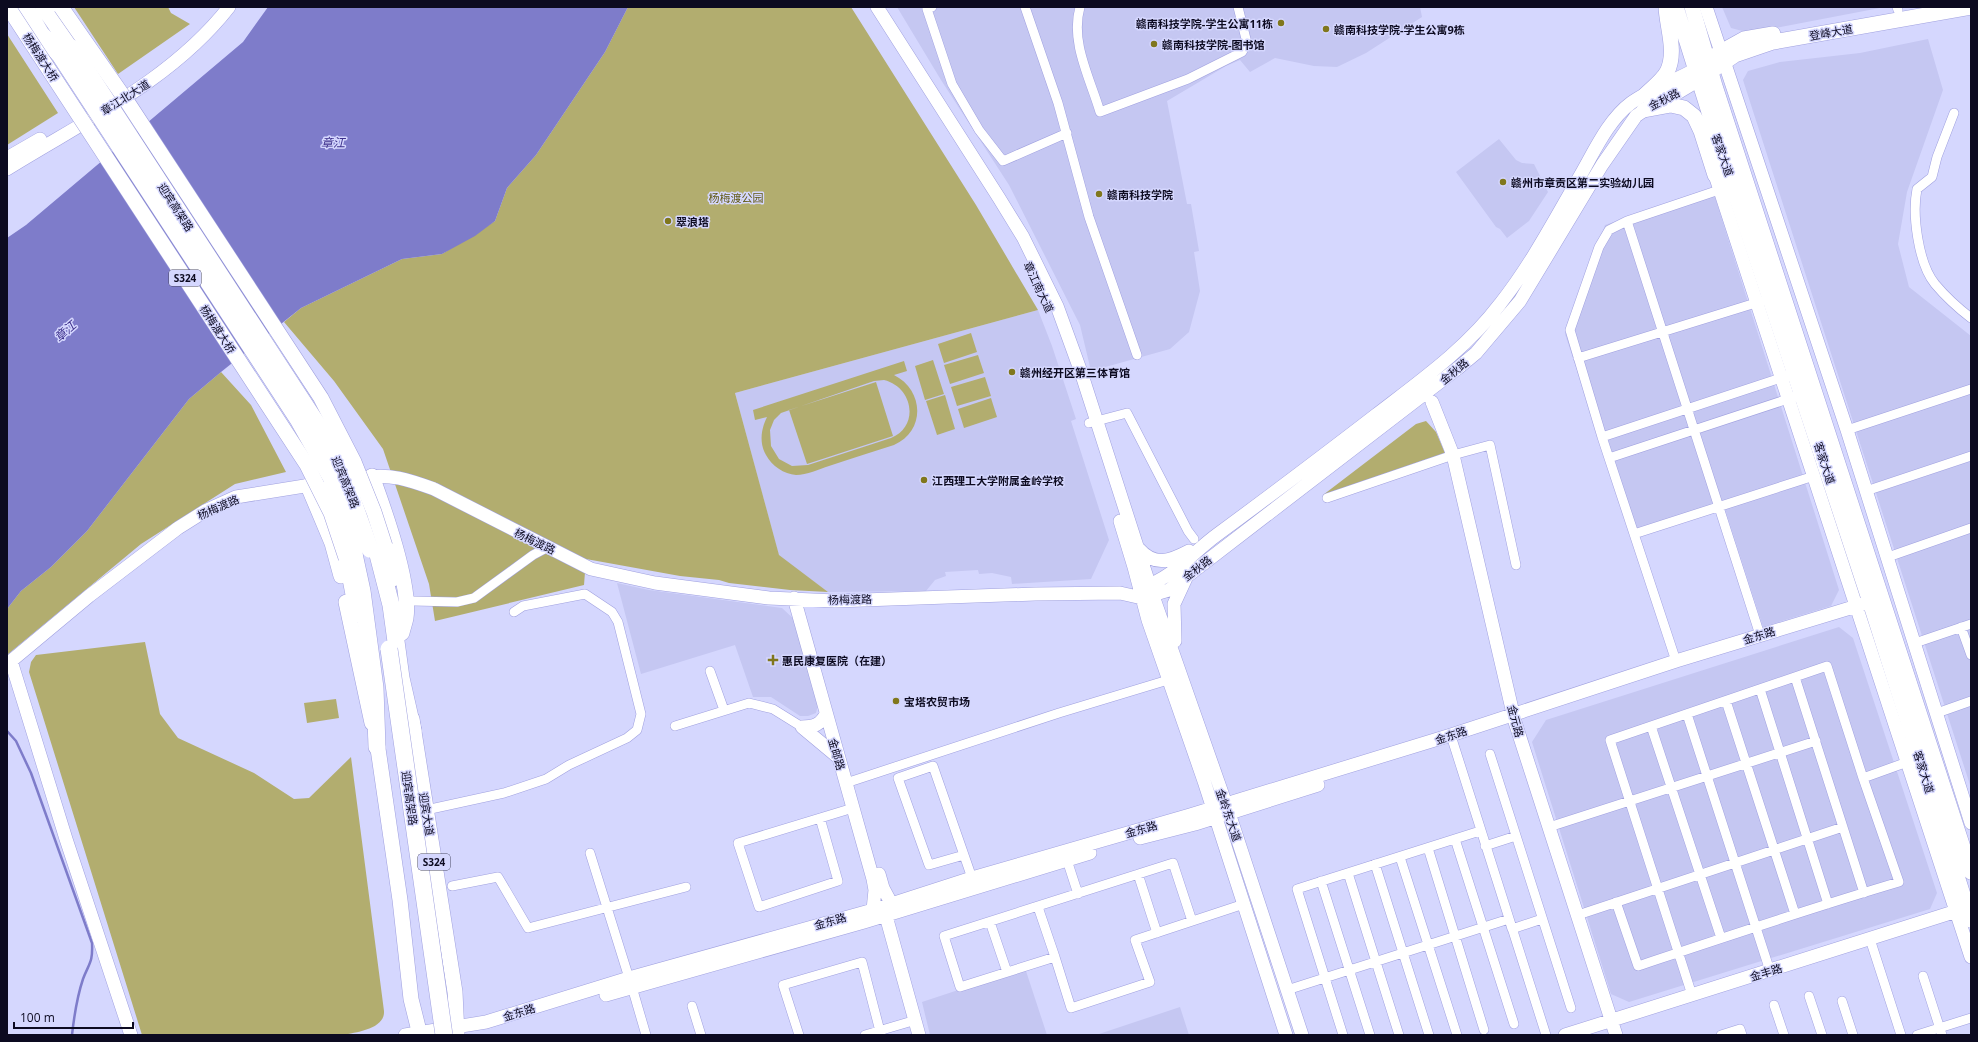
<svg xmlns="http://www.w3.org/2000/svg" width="1978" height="1042" font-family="'Open Sans','Noto Sans SC',sans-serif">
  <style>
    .built { fill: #c5c7f2 }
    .green { fill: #b2ad6f; fill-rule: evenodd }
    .water { fill: #7e7cca }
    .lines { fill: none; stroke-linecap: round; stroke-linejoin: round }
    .stream { stroke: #7e7cca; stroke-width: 2.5 }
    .street-casing { stroke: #a0a1df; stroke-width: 10 }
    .secondary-casing { stroke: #a0a1df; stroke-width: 14 }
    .primary-casing { stroke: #a0a1df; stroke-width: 16 }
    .highway-casing { stroke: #a0a1df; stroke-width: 18 }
    .street { stroke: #fff; stroke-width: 9 }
    .secondary { stroke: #fff; stroke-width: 13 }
    .primary { stroke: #fff; stroke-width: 15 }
    .highway { stroke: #fff; stroke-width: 17 }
    .primary-bridge-casing { stroke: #a0a1df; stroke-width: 16; stroke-linecap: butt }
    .highway-bridge-casing { stroke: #a0a1df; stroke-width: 18; stroke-linecap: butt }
    .primary-bridge { stroke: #fff; stroke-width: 15 }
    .highway-bridge { stroke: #fff; stroke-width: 17 }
    .poi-dot { fill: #80771c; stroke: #d5d7fe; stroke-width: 1.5 }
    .labels { text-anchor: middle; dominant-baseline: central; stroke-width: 3; stroke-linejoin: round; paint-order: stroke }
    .shield { fill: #d5d7fe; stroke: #484863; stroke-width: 1 }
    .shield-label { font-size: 10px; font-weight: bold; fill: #0c0a20 }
    .poi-label { font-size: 11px; font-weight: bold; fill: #0c0a20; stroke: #d5d7fe; text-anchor: start }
    .street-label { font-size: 11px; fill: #0c0a20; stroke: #d5d7fe }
    .park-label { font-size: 11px; fill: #605913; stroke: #d5d7fe }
    .water-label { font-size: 12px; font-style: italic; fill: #3c2f8b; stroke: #d5d7fe }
  </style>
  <rect width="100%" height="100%" fill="#d5d7fe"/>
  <path class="built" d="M897,7H1420L1422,17L1366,53L1337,67L1314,66L1275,58L1250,72L1240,60L1226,66L1167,101L1187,204H1191L1199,251L1194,252L1200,291L1189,332L1170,349L1091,371L1080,325L1009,185L941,80Z
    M1722,7H1885L1750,33L1731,28Z
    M1928,39L1943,90L1907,192L1898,244L1909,287L1971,336V788L1743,80L1748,71L1780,62L1860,53Z
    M1499,139L1516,160L1522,163L1534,164L1548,192L1529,221L1507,238L1500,229L1496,227L1456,172Z
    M1712,188L1839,590L1831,606L1763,627L1725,509L1632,537L1565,334L1605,225Z
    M1038,310L1052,346L1076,419L1071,421L1109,540L1091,579L1012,584L1011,577L992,573L979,574L978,570L945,572L946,576L935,580L926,591L828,592L779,556L735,393Z
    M617,583L649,590L782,608L797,622L818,705L816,713L808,716H800L771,697H753L735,645L641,674Z
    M1839,627L1853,638L1937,893L1930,909L1629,1002L1611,994L1532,742L1546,720Z
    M1025,968L1047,1035H930L922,1002Z
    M1180,1007L1189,1035H1096Z"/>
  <path class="green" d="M74,7H168L171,13L190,24L118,74Z
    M628,7H851L976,205L1038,310L735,393L779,555L828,592L790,590L729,583L719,580L680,576L586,559L584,585L435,621L429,584L383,449L334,381L284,322L301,308L402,259L442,254L495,221L507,188L536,155L605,52Z
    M7,34L58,113L7,145Z
    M971,333L977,352L944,363L938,344Z
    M978,355L984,373L950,384L944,365Z
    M933,360L944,394L925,400L915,366Z
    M904,361L907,371L894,375C924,390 926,431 894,445C872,452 850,459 829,466C819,469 807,475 796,475C784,474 772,466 766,455C759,443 761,429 767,417L755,420L753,410ZM884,380C913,387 920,426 891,438L808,465L792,466L779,459L771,446L770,430L774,420L781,413L874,381Z
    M221,372L251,405L286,472L235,484L141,544L7,655V609L21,591L51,567L87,531L189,399Z
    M985,377L991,396L957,406L951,387Z
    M876,382L893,436L807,464L789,410Z
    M945,395L955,429L937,435L926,401Z
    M991,398L997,417L964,428L958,409Z
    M1426,421L1436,432L1445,453L1323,495L1416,424Z
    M145,642L160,714L178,738L254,773L294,799L309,798L351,757L384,1011C385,1029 357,1032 343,1035H142L29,672L31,662L36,655Z
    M336,699L339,718L307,723L304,703Z"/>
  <path class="water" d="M268,7H628L605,52L536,155L507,188L495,221L475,236L442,254L402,259L301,308L221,372L189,399L87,531L51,567L21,591L7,609V238L26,225L243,42Z"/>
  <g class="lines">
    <path class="stream" d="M7,731L16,741L31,773L92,943C93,963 89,963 83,979C77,997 74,1017 72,1035"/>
    <g class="street-casing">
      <path id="street" d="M932,7L927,9L952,84L979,130L1003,161L1067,133
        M1025,7L1058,103L1089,217L1137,355
        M1080,7C1070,42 1090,78 1100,112L1188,79L1242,52L1247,43L1238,7
        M1897,7L1898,10
        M1954,113L1937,157L1932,177L1917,189C1912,214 1918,263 1935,284C1945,296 1958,308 1971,318
        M1719,190L1627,221L1760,635
        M1627,221L1609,230L1599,247L1570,330L1602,437L1676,661
        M1578,358L1762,301
        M1089,423L1127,413L1188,531L1194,539
        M1847,430L1971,389
        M1602,437L1787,376
        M1609,458L1794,397
        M1866,491L1971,456
        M1327,498L1453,455L1490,445L1516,565
        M1634,534L1814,476
        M1888,557L1971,528
        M413,601L457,602L474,598L533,555L548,547
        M1961,627L1971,655
        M1915,643L1971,624
        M710,671L724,710
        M1795,677L1864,893
        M1760,689L1828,904
        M1726,701L1795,914
        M1937,713L1971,701
        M1687,714L1770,971
        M675,726L749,703L773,709L802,727
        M1651,726L1721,938
        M1453,742L1546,1035
        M1490,754L1571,1008
        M1863,778L1913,760
        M846,783L1059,713L1168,680
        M426,810L504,793L546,779L569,765L627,738L637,730L641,714L618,622L612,612L585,594L523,606L514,612
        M820,818L838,881L759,907L738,843L853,808
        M1549,827L1816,741
        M1455,839L1514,1024
        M1485,846L1516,836
        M1428,848L1484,1030
        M590,853L629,978
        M964,855L929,865L898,778L933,766L972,878
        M1400,857L1457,1035
        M1067,860L1078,894
        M1375,864L1429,1035
        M1348,873L1399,1035
        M1138,874L1157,933
        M1321,881L1370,1035
        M452,886L498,877L528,928L686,887
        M1616,902L1638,966C1725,937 1811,908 1899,882L1863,778L1827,666L1610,740C1637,825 1665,910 1692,995
        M1038,907L1055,957
        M1578,915L1843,827
        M1192,921L1173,863L944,936L960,987L1055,957L1071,1008L1150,982L1135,940L1244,904
        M990,922L1007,972
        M1870,939L1901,1035
        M1923,976L1942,1035
        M632,987L646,1035
        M1287,990L1509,919L1512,929L1542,919
        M1809,996L1822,1035
        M1842,1001L1853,1035
        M1774,1005L1784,1035
        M692,1006L701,1035
        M799,1035L783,985L862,962L881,1035
        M865,1035L916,1020
        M1343,1035L1297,889L1480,831
        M1721,1035L1740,1029L1742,1035
        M1917,1035L1971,1018"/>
    </g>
    <g class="secondary-casing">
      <path id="secondary" d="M877,7L999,198L1023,237L1057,306L1081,372L1153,596L1229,813L1302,1035
        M1706,7L1847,430L1971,823
        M7,158L40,139
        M7,169C84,121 172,80 229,7
        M1715,175L1971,957
        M1432,402L1453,455L1515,722L1616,1035
        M363,478C390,473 409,480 434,489L591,569L655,583L769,598L835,601L1035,594L1120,593L1142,598L1169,590L1186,577L1458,368L1476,353L1520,301L1602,165L1636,116L1653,104L1679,92L1699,80
        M1120,521L1134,567L1148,620L1204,781L1286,1035
        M1139,549C1155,567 1170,561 1189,551
        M1143,587C1173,578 1193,552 1218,534C1271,495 1324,455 1376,415C1420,381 1466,349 1500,304C1531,265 1555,219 1580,176C1594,152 1608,120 1631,103C1650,89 1675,81 1696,69
        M794,598L873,879L875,890L873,910
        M1175,641L1174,604L1186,578
        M802,727L838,757
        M802,727C814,727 820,725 826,714
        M1140,838L1195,824L1318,785
        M879,874L883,888L891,903
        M886,916L919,1035
        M606,995L864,922L1090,853
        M131,1035L66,839L11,661L89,596L178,528L205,511L236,497L317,484
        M405,1035L486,1022L629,978L873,910L972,878L1190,815L1451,735L1676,661L1870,602
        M1565,1035L1963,909"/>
    </g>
    <g class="primary-casing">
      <path id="primary" d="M1676,7L1724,160L1870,602L1971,920
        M1692,7L1715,86L1971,872
        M1717,54L1744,39L1773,34
        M1704,76L1735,55L1773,42L1971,7
        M1645,95C1652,88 1662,81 1667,72C1677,52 1667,28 1666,7
        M1644,110L1671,105L1684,108L1694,116L1701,131L1715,175L1735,196
        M372,476C384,509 411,584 406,618C405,623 403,628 402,633
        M308,486L332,543L341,576
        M385,546L393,579
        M346,558L357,615
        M346,602L372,723
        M412,719L455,992L457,1035
        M376,735L400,900L411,999L420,1035"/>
    </g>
    <g class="highway-casing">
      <path id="highway" d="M25,7L41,34L60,55
        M44,7L72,48
        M376,547L391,605L401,678L413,731
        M354,554L362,591L375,688L377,747"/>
    </g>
    <use href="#street" class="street"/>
    <use href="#secondary" class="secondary"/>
    <use href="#primary" class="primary"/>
    <use href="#highway" class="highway"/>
    <g class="primary-bridge-casing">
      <path id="primary-bridge" d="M8,7L307,465L331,513L346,558
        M61,7L128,103L321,398L354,462L374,512L385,546"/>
    </g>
    <g class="highway-bridge-casing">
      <path id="highway-bridge" d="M72,48L323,433L340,465L370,549
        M60,55L298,419L340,493
        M332,483L354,554
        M389,649L444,1035"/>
    </g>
    <use href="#primary-bridge" class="primary-bridge"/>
    <use href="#highway-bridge" class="highway-bridge"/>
  </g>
  <g class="poi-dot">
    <circle cx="1281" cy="23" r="4"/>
    <circle cx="1326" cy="29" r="4"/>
    <circle cx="1154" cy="44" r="4"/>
    <circle cx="1503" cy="182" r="4"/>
    <circle cx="1099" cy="194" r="4"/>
    <circle cx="668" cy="221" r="4"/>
    <circle cx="1012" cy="372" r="4"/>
    <circle cx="924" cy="480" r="4"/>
    <path d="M771 654h4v4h4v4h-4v4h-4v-4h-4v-4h4z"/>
    <circle cx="896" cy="701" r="4"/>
  </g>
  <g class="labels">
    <g class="shield">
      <rect x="169" y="270" width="32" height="16" rx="3"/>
      <rect x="418" y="854" width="32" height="16" rx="3"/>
    </g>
    <g class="shield-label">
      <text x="185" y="278">S324</text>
      <text x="434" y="862">S324</text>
    </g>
    <g class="poi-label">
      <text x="1273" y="23" text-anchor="end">赣南科技学院-学生公寓11栋</text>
      <text x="1334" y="29">赣南科技学院-学生公寓9栋</text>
      <text x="1162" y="44">赣南科技学院-图书馆</text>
      <text x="1511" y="182">赣州市章贡区第二实验幼儿园</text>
      <text x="1107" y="194">赣南科技学院</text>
      <text x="676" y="221">翠浪塔</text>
      <text x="1020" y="372">赣州经开区第三体育馆</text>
      <text x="932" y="480">江西理工大学附属金岭学校</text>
      <text x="782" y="660">惠民康复医院（在建）</text>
      <text x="904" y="701">宝塔农贸市场</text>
    </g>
    <g class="street-label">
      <text transform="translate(1831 32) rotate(-10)">登峰大道</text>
      <text transform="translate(41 57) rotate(57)">杨梅渡大桥</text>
      <text transform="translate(125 97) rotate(-32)">章江北大道</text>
      <text transform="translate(1664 99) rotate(-27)">金秋路</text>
      <text transform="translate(1723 155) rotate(71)">客家大道</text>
      <text transform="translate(176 207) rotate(57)">迎宾高架路</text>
      <text transform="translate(1039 287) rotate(65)">章江南大道</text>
      <text transform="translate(218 329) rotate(57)">杨梅渡大桥</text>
      <text transform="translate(1454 371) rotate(-39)">金秋路</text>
      <text transform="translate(1825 463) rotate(72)">客家大道</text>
      <text transform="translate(346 482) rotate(68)">迎宾高架路</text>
      <text transform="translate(218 507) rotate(-24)">杨梅渡路</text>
      <text transform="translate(535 541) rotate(26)">杨梅渡路</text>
      <text transform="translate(1197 568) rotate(-37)">金秋路</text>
      <text transform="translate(850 599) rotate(-1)">杨梅渡路</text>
      <text transform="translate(1759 635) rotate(-17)">金东路</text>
      <text transform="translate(1516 721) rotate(75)">金元路</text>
      <text transform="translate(1451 735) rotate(-18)">金东路</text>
      <text transform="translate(837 754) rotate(74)">金邮路</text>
      <text transform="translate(1924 772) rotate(73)">客家大道</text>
      <text transform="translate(410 798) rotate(82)">迎宾高架路</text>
      <text transform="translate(427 814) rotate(81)">迎宾大道</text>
      <text transform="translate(1229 815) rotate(71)">金岭东大道</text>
      <text transform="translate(1141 829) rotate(-16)">金东路</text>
      <text transform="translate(830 921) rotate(-16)">金东路</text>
      <text transform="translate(1766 972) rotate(-17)">金丰路</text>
      <text transform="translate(519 1012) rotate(-17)">金东路</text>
    </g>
    <g class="park-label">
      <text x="736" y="197">杨梅渡公园</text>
    </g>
    <g class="water-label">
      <text x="333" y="142">章江</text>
      <text transform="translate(65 331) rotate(-41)">章江</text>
    </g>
  </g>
  <rect width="1978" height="1042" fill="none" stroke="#0c0a20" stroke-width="16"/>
  <path d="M14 1022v6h119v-6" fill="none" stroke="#0c0a20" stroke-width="2"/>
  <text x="20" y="1022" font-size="12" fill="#0c0a20" stroke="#d5d7fe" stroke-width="3" paint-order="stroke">100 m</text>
</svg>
